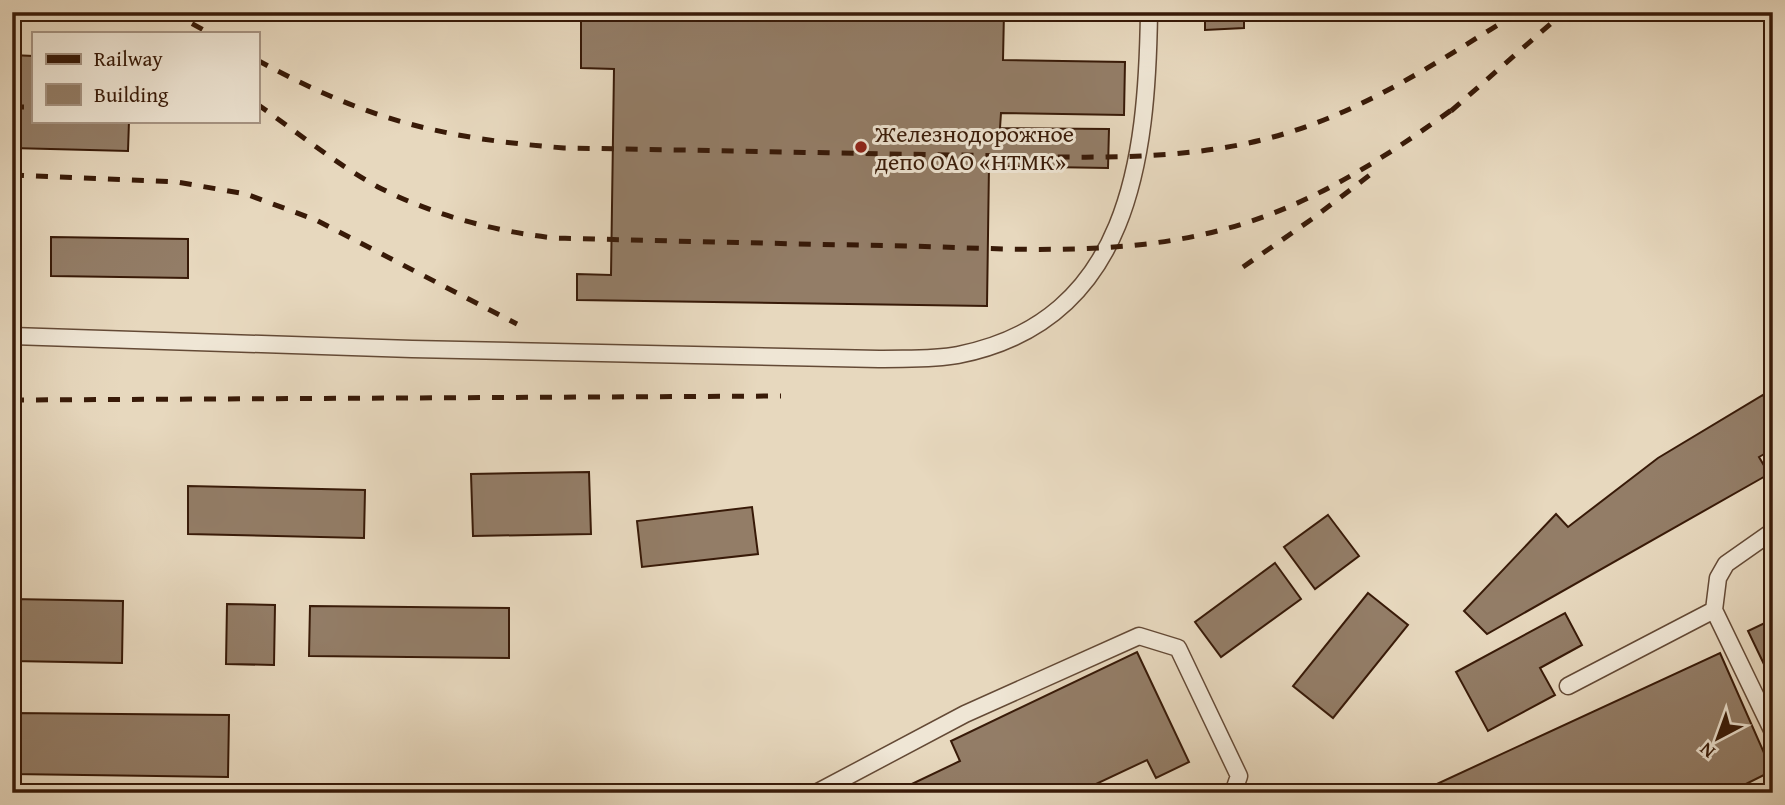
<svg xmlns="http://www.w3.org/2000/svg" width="1785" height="805" font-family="'Gentium Book Plus',serif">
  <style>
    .building { fill: #937d67; stroke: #381a08; stroke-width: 2 }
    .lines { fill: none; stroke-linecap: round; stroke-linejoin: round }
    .lane-casing { stroke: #644a36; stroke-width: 19 }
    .lane { stroke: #efe6d5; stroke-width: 16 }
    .rail { stroke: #381a08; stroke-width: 5; stroke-dasharray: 12 12; stroke-linecap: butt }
    .poi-dot { fill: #8f2418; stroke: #efe6d5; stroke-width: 2.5 }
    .labels { text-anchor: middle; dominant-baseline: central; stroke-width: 6; stroke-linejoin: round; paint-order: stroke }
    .poi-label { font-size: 24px; fill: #381a08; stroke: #efe6d5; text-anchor: start }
  </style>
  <rect width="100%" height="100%" fill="#e7d8be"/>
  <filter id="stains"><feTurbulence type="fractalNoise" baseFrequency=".00286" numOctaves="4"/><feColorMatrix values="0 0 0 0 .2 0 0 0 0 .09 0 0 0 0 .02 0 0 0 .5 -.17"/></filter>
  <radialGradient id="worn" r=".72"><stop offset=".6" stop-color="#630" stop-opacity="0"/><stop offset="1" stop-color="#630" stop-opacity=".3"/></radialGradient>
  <path class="building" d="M581,12H1004L1003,60L1125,62L1124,115L1001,113L1000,128L1109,129L1108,168L989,166L987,306L577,300V274L611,275L614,69L581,68Z
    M1205,12H1268V20L1244,21V28L1205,30Z
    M12,55L33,56V121H129L128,151L12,148Z
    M12,203H16V289H12Z
    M51,237L188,239V278L51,276Z
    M1763,395L1773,413V449L1759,457L1769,474L1487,634L1464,611L1556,514L1568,527L1658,458Z
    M589,472L591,534L473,536L471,474Z
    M188,486L365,490L364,538L188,534Z
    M752,507L758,554L642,567L637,521Z
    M1328,515L1359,556L1315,589L1284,547Z
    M1275,563L1301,599L1221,657L1195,622Z
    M1368,593L1408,625L1333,718L1293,686Z
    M12,599L123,601L122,663L12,661Z
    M227,604L275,605L274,665L226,664Z
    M310,606L509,608V658L309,656Z
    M1565,613L1582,645L1540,668L1555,695L1488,731L1456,672Z
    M1773,619V683L1748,631Z
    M1137,652L1189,762L1156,778L1147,760L1077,793H893L960,761L951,741Z
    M1720,653L1772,771L1728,793H1428L1426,789Z
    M12,713L229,715L228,777L12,774Z"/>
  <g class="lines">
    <g class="lane-casing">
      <path id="lane" d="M12,336L412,349L879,359C905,358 932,360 958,355C1130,321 1147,158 1149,12
        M1773,531L1726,564L1718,578L1714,610L1773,732
        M1568,686L1714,610
        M816,793L965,714L1139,636L1178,648L1239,776L1233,793"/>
    </g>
    <use href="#lane" class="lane"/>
    <path class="rail" d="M171,12L209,33
      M257,60C367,120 440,138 564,148C694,150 824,153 954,155C1065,156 1183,166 1290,132C1373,106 1445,57 1519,12
      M257,104C297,132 336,164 378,187C433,215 493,231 554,238C672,241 790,244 909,246C1014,249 1122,257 1225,229C1311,206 1385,158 1457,106
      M12,107H33
      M1451,111L1564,12
      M12,175L177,182L246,194L316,220L517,324
      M1243,267L1312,219L1371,174
      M12,400L781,396"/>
  </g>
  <circle class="poi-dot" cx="861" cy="147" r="7"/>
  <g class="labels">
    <g class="poi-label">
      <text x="875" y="133">Железнодорожное<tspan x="875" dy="28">депо ОАО «НТМК»</tspan></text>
    </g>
  </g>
  <rect width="1785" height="805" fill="none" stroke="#e7d8be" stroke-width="42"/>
  <rect x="14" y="14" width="1757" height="777" fill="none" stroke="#381a08" stroke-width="3.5"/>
  <rect x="21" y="21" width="1743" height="763" fill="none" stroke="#381a08" stroke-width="2"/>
  <rect x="32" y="32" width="228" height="91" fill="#efe6d5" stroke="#a69483" stroke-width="2"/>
  <rect x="46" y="54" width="35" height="10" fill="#381a08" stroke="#a69483" stroke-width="2"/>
  <text x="94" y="66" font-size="21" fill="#381a08">Railway</text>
  <rect x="46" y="84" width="35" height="21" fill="#937d67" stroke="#a69483" stroke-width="2"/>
  <text x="94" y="102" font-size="21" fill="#381a08">Building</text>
  <g transform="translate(1718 738) rotate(221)" stroke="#efe6d5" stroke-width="5" paint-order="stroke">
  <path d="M0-5L12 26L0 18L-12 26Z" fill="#381a08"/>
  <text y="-10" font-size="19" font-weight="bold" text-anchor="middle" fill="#381a08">N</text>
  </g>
  <rect width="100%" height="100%" filter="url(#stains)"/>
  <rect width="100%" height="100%" fill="url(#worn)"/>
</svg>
